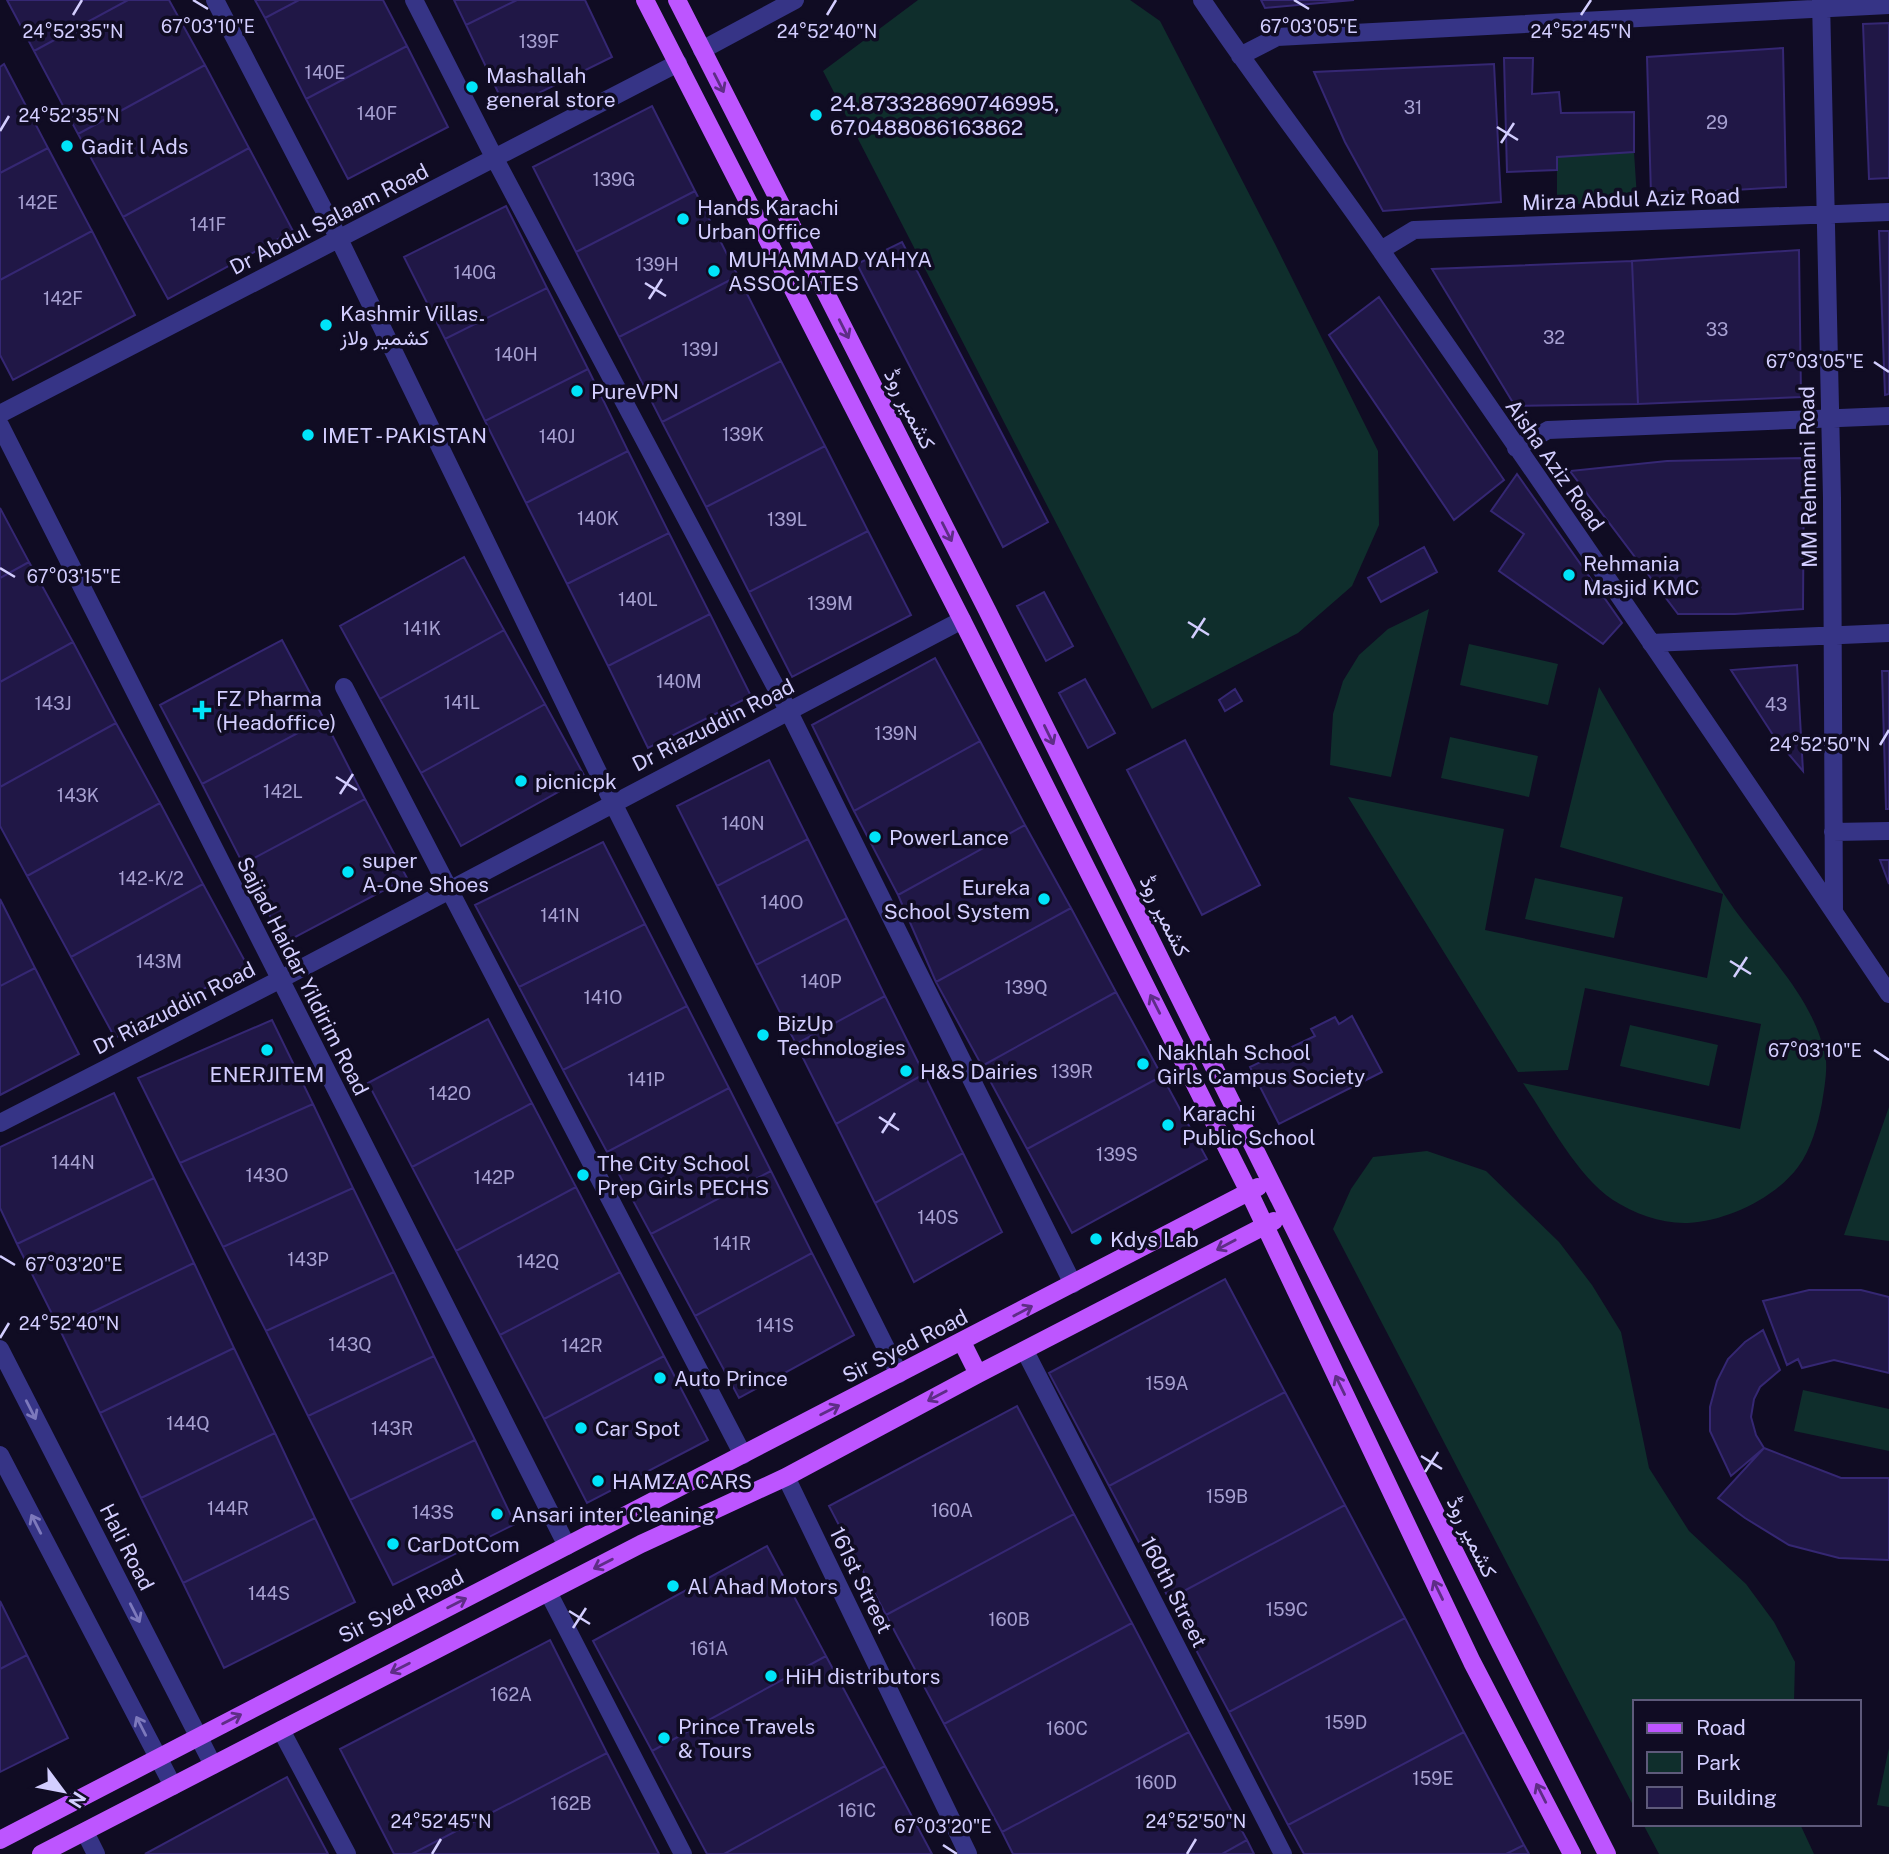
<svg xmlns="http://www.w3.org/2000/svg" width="1889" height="1854" font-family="'Public Sans',Vazirmatn,sans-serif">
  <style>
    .green { fill: #0f2e2c }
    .building { fill: #201746; stroke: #352773; stroke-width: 2 }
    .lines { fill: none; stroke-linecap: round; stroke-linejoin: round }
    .minor { stroke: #363486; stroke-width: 18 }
    .major { stroke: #bd55ff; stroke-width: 18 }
    .oneway { stroke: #5e2d86 }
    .oneway2 { stroke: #7d79bc }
    .ticks { fill: none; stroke: #d3ceff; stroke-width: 2.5 }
    .poi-dot { fill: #00e4f9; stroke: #100c23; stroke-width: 2.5 }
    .labels { text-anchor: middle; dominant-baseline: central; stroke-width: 7; stroke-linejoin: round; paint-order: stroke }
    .number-label { font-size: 18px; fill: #a6a0d1 }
    .poi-label { font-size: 21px; fill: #d3ceff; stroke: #100c23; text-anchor: start }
    .street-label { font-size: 21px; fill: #d3ceff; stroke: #100c23 }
    .ticks-label { font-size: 18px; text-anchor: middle; fill: #d3ceff; stroke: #100c23; stroke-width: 7; stroke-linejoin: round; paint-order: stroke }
  </style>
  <rect width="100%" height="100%" fill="#100c23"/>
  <path class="green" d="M918,0H1130L1160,21L1275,244L1378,451L1379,525L1352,586L1298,633L1152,709L823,71Z
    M1634,152L1637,198L1557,206V157Z
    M1429,609L1391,777L1330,765L1333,714L1343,681L1359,655L1388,629Z
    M1469,644L1558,664L1548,705L1460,685Z
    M1599,687C1640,755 1680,824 1722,891C1756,945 1816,995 1826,1061C1827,1074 1824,1090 1822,1103C1818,1124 1811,1150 1798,1167C1775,1198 1727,1221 1688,1223C1662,1224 1635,1214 1613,1200C1577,1176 1548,1120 1523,1083L1740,1129L1761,1024L1585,988L1568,1070L1518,1072L1348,797L1504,829L1485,930L1707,978L1723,894L1560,847Z
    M1450,737L1538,756L1529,797L1441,778Z
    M1535,878L1623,897L1614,938L1525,919Z
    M1630,1025L1718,1045L1709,1086L1620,1066Z
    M1889,1107V1241L1844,1235Z
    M1427,1151L1486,1171L1559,1242L1592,1285L1621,1332L1649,1468L1689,1531L1746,1584L1774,1622L1795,1662L1794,1702H1635V1809L1333,1229L1351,1189L1373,1157Z
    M1803,1390L1889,1409V1451L1794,1431Z
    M1889,1748V1807L1877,1805Z
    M1643,1824H1800L1814,1854H1659Z"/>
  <path class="building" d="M7,0H128L34,51Z
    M128,0H169L205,65L78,134L34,51Z
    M255,0H299L265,18Z
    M299,0H383L407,46L306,99L265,18Z
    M454,0H517L466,25Z
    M517,0H585L612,57L506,109L466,25Z
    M1261,0H1354L1265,8Z
    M1889,23V178L1869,179L1863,24Z
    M407,46L448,127L348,179L306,99Z
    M1783,48L1786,187L1651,195L1647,57Z
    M1504,58H1533L1532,94L1559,92L1561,113L1634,112V152L1557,157V170L1507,172Z
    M4,64L48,148L0,173V67Z
    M1494,64L1501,202L1383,211L1345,142L1314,72Z
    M205,65L249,148L123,217L78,134Z
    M652,106L695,191L576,252L533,167Z
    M48,148L92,231L0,280V173Z
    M249,148L293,231L168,299L123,217Z
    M695,191L738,276L619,337L576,252Z
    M506,206L547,288L445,339L404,257Z
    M92,231L135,315L13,380L0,355V280Z
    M1879,231H1889V394L1885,395Z
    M902,242L1048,522L1003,547L857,264Z
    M1799,250L1801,397L1638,404L1632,261Z
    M1632,261L1638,404L1515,406L1432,269Z
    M738,276L781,361L662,422L619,337Z
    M547,288L588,369L485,421L445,339Z
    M1379,297L1504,480L1454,520L1329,335Z
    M781,361L825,446L706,507L662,422Z
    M588,369L628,451L526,503L485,421Z
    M825,446L868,531L749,592L706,507Z
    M628,451L669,533L567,584L526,503Z
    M1804,458L1803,609L1735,614H1678L1570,471L1667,461Z
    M1517,474L1622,623L1603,644L1499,571L1524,534L1491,511Z
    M0,508L29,562L0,578Z
    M868,531L911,615L792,677L749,592Z
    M669,533L710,614L608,666L567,584Z
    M1424,547L1437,572L1381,602L1368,578Z
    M464,557L504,630L380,699L340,626Z
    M29,562L73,642L0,682V578Z
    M1044,592L1073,646L1046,661L1017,606Z
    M710,614L751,696L648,748L608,666Z
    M504,630L545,704L421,773L380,699Z
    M282,640L324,719L202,784L160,705Z
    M73,642L116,723L0,787V682Z
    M935,658L980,741L854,811L812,725Z
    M1797,665L1803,771L1775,738L1731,670Z
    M1882,671H1889V809H1886Z
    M1085,679L1115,733L1088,748L1059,693Z
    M1235,689L1242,701L1225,711L1219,700Z
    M545,704L585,777L461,846L421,773Z
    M324,719L365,799L243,864L202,784Z
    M116,723L160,803L27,876L0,826V787Z
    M1185,740L1260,885L1202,915L1127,770Z
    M980,741L1025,825L898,895L854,811Z
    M769,760L808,839L717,886L677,806Z
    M365,799L407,878L284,943L243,864Z
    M160,803L203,884L71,957L27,876Z
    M1025,825L1071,908L936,982L898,895Z
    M808,839L847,918L756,965L717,886Z
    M603,842L645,924L519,987L475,905Z
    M1880,860H1889V884Z
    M203,884L247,965L115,1038L71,957Z
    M0,899L35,968L0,986Z
    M1071,908L1116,992L982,1066L936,982Z
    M847,918L885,996L796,1044L756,965Z
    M645,924L687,1006L563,1070L519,987Z
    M35,968L79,1054L0,1095V986Z
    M1116,992L1162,1076L1027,1149L982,1066Z
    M885,996L924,1074L836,1124L796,1044Z
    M687,1006L729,1088L607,1152L563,1070Z
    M1352,1016L1382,1072L1279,1124L1250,1067L1315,1036L1311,1029L1335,1017L1339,1024Z
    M488,1019L532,1103L412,1167L368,1083Z
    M272,1020L313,1104L180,1163L138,1078Z
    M924,1074L963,1153L875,1203L836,1124Z
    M1162,1076L1207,1159L1072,1233L1027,1149Z
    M729,1088L771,1171L651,1234L607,1152Z
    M114,1093L154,1178L17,1244L0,1208V1147Z
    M532,1103L576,1187L456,1251L412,1167Z
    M313,1104L353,1188L223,1247L180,1163Z
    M963,1153L1002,1232L914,1282L875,1203Z
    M771,1171L812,1253L695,1316L651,1234Z
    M154,1178L194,1263L59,1328L17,1244Z
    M576,1187L620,1272L500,1335L456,1251Z
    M353,1188L394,1272L266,1331L223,1247Z
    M812,1253L854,1335L739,1398L695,1316Z
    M194,1263L234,1348L100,1413L59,1328Z
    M394,1272L434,1356L308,1416L266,1331Z
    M620,1272L664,1356L544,1419L500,1335Z
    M1225,1279L1285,1392L1109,1486L1049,1373Z
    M1809,1290H1861L1889,1297V1373L1834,1360L1802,1368L1798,1359L1787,1365L1763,1301Z
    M1763,1330L1780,1370L1760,1387L1754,1399L1751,1417L1756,1435L1764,1448L1731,1476L1710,1431V1407L1717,1381L1728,1359L1745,1342Z
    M234,1348L275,1433L141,1498L100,1413Z
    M434,1356L475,1440L350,1500L308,1416Z
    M664,1356L708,1440L587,1503L544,1419Z
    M1285,1392L1345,1505L1169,1599L1109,1486Z
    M1017,1406L1074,1514L886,1615L829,1506Z
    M275,1433L315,1518L183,1583L141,1498Z
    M475,1440L515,1524L393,1585L350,1500Z
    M1764,1448L1841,1478H1889V1560L1839,1558L1789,1545L1745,1518L1718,1498Z
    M1345,1505L1405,1618L1229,1712L1169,1599Z
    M1074,1514L1132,1623L944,1724L886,1615Z
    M315,1518L355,1602L224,1668L183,1583Z
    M767,1546L826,1656L652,1751L593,1641Z
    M0,1601L27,1655L0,1669Z
    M1405,1618L1464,1732L1288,1825L1229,1712Z
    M1132,1623L1189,1732L1002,1832L944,1724Z
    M550,1640L607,1753L412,1854H394L340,1749Z
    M27,1655L68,1738L0,1772V1669Z
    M826,1656L885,1766L724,1854H707L652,1751Z
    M1189,1732L1247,1840L1222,1854H1013L1002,1832Z
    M1464,1732L1524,1845L1506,1854H1304L1288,1825Z
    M607,1753L659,1854H412Z
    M885,1766L932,1854H724Z
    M287,1777L328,1854H145Z
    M1247,1840L1254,1854H1222Z
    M1524,1845L1529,1854H1506Z"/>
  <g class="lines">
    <path class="minor" d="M215,0L339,239L613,803L899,1374
      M414,0L495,159L789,712L1073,1284
      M1202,0C1260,86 1323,167 1382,252C1553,498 1722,745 1889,994
      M1821,0L1832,498L1834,912
      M702,50L795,0
      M1240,56L1277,37L1889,5
      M1381,250L1414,230L1889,212
      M0,414L678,63
      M0,425L567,1546
      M1516,448L1548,430L1889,416
      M1651,643L1889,633
      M344,687L743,1455
      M1833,832L1889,831
      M0,1123L279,980L962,620
      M0,1349L213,1765
      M1025,1351L1283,1854
      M0,1455L173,1786
      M786,1477L968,1854
      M548,1592L683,1854
      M281,1730L347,1854
      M85,1832L96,1854"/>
    <path class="major" d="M645,0L962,620L1249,1192L1472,1662L1572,1854
      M677,0L987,610L1498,1639L1607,1854
      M962,1342L978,1374
      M0,1840L1258,1187
      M41,1854L641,1544L786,1477L978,1374L1274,1221"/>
  </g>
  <defs><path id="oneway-shaft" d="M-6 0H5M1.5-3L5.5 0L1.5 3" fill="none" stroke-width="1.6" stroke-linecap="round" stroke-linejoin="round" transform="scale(1.75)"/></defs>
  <g class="oneway">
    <use href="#oneway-shaft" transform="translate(719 83) rotate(63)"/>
    <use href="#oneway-shaft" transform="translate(844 329) rotate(63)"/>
    <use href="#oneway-shaft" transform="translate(947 532) rotate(63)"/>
    <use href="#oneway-shaft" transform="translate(1049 735) rotate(64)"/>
    <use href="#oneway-shaft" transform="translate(1155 1004) rotate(-117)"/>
    <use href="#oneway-shaft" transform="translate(1226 1245) rotate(152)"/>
    <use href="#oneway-shaft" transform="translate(1023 1311) rotate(-28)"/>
    <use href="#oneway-shaft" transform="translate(1340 1385) rotate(-116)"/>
    <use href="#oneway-shaft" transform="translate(937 1396) rotate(152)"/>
    <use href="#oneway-shaft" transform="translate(830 1410) rotate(-27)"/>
    <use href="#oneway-shaft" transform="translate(603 1564) rotate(153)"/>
    <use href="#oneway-shaft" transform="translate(1438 1590) rotate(-116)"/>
    <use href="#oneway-shaft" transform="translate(457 1603) rotate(-27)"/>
    <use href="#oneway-shaft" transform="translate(400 1668) rotate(153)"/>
    <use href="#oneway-shaft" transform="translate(232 1719) rotate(-27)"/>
    <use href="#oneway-shaft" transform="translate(1541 1793) rotate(-117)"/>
  </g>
  <g class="oneway2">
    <use href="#oneway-shaft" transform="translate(31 1410) rotate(63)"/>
    <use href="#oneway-shaft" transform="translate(36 1524) rotate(-117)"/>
    <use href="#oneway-shaft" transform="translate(135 1613) rotate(63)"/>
    <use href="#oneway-shaft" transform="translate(141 1726) rotate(-117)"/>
  </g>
  <path class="ticks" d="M193,0L208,9M1294,0L1309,9M73,15L82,0M827,15L836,0M1581,15L1591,0M1497,127L1518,140M0,131L9,116M1501,143L1514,123M645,283L666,296M649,299L662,279M1874,362L1889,372M0,568L15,577M1188,622L1209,635M1192,638L1205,618M1880,745L1889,730M336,777L357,790M340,794L353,774M1730,961L1751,974M1734,977L1747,957M1874,1050L1889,1060M879,1117L899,1130M882,1133L895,1113M0,1256L15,1265M0,1338L9,1323M1421,1456L1442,1469M1425,1472L1438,1452M569,1611L590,1624M573,1628L586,1608M943,1845L957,1854M432,1854L441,1839M1187,1854L1196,1839"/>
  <g class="poi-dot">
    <circle cx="472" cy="87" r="7"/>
    <circle cx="816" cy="115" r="7"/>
    <circle cx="67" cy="146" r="7"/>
    <circle cx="683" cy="219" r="7"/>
    <circle cx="714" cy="271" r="7"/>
    <circle cx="326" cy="325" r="7"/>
    <circle cx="577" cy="391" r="7"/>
    <circle cx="308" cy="435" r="7"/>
    <circle cx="1569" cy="575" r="7"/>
    <path d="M198.5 699.5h7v7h7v7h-7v7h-7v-7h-7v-7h7z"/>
    <circle cx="521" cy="781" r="7"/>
    <circle cx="875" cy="837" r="7"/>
    <circle cx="348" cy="872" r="7"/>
    <circle cx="1044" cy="899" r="7"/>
    <circle cx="763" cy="1035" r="7"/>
    <circle cx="267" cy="1050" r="7"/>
    <circle cx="1143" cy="1064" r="7"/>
    <circle cx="906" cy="1071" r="7"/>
    <circle cx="1168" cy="1125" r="7"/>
    <circle cx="583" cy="1175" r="7"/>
    <circle cx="1096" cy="1239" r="7"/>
    <circle cx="660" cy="1378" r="7"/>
    <circle cx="581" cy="1428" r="7"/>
    <circle cx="598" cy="1481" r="7"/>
    <circle cx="497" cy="1514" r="7"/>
    <circle cx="393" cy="1544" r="7"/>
    <circle cx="673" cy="1586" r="7"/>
    <circle cx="771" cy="1676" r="7"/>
    <circle cx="664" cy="1738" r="7"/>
  </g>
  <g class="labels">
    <g class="number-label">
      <text x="539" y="41">139F</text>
      <text x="325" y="72">140E</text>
      <text x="1413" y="107">31</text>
      <text x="377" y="113">140F</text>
      <text x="1717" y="122">29</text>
      <text x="614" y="179">139G</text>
      <text x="38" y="202">142E</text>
      <text x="208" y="224">141F</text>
      <text x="657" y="264">139H</text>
      <text x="475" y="272">140G</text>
      <text x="63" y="298">142F</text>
      <text x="1717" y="329">33</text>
      <text x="1554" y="337">32</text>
      <text x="700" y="349">139J</text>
      <text x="516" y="354">140H</text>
      <text x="743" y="434">139K</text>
      <text x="557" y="436">140J</text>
      <text x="598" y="518">140K</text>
      <text x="787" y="519">139L</text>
      <text x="638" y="599">140L</text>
      <text x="830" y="603">139M</text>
      <text x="422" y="628">141K</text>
      <text x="679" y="681">140M</text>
      <text x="462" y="702">141L</text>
      <text x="53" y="703">143J</text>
      <text x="1776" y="704">43</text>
      <text x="896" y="733">139N</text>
      <text x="283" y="791">142L</text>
      <text x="78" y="795">143K</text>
      <text x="743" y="823">140N</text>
      <text x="151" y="878">142-K/2</text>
      <text x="782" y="902">140O</text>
      <text x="560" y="915">141N</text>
      <text x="159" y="961">143M</text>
      <text x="821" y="981">140P</text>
      <text x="1026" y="987">139Q</text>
      <text x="603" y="997">141O</text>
      <text x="1072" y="1071">139R</text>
      <text x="646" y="1079">141P</text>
      <text x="450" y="1093">142O</text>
      <text x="1117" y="1154">139S</text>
      <text x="73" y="1162">144N</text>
      <text x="267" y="1175">143O</text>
      <text x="494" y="1177">142P</text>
      <text x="938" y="1217">140S</text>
      <text x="732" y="1243">141R</text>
      <text x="308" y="1259">143P</text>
      <text x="538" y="1261">142Q</text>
      <text x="775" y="1325">141S</text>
      <text x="350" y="1344">143Q</text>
      <text x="582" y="1345">142R</text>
      <text x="1167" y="1383">159A</text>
      <text x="188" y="1423">144Q</text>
      <text x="392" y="1428">143R</text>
      <text x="1227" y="1496">159B</text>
      <text x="228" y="1508">144R</text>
      <text x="952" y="1510">160A</text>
      <text x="433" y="1512">143S</text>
      <text x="269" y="1593">144S</text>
      <text x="1287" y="1609">159C</text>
      <text x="1009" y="1619">160B</text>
      <text x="709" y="1648">161A</text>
      <text x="511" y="1694">162A</text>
      <text x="1346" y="1722">159D</text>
      <text x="1067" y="1728">160C</text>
      <text x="1433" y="1778">159E</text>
      <text x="1156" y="1782">160D</text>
      <text x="571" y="1803">162B</text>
      <text x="857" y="1810">161C</text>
    </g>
    <g class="poi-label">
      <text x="486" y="75">Mashallah<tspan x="486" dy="24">general store</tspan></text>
      <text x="830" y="103">24.873328690746995,<tspan x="830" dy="24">67.0488086163862</tspan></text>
      <text x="81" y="146">Gadit l Ads</text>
      <text x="697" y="207">Hands Karachi<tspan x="697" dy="24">Urban Office</tspan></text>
      <text x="728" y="259">MUHAMMAD YAHYA<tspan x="728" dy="24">ASSOCIATES</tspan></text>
      <text x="340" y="313">Kashmir Villas۔<tspan x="340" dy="24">کشمیر ولاز</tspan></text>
      <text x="591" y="391">PureVPN</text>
      <text x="322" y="435">IMET - PAKISTAN</text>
      <text x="1583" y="563">Rehmania<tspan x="1583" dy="24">Masjid KMC</tspan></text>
      <text x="216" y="698">FZ Pharma<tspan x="216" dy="24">(Headoffice)</tspan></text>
      <text x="535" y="781">picnicpk</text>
      <text x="889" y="837">PowerLance</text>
      <text x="362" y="860">super<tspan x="362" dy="24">A-One Shoes</tspan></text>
      <text x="1030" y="887" text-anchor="end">Eureka<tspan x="1030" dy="24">School System</tspan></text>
      <text x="777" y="1023">BizUp<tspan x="777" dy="24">Technologies</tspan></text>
      <text x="1157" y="1052">Nakhlah School<tspan x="1157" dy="24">Girls Campus Society</tspan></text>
      <text x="920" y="1071">H&amp;S Dairies</text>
      <text x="267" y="1074" text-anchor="middle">ENERJITEM</text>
      <text x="1182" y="1113">Karachi<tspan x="1182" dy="24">Public School</tspan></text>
      <text x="597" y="1163">The City School<tspan x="597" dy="24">Prep Girls PECHS</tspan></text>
      <text x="1110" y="1239">Kdys Lab</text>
      <text x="674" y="1378">Auto Prince</text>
      <text x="595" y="1428">Car Spot</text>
      <text x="612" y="1481">HAMZA CARS</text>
      <text x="511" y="1514">Ansari inter Cleaning</text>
      <text x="407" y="1544">CarDotCom</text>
      <text x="687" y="1586">Al Ahad Motors</text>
      <text x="785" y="1676">HiH distributors</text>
      <text x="678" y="1726">Prince Travels<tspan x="678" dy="24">&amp; Tours</tspan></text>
    </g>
    <g class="street-label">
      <text transform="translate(1631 199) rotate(-2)">Mirza Abdul Aziz Road</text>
      <text transform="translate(329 219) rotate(-27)">Dr Abdul Salaam Road</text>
      <text transform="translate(910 409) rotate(63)">کشمیر روڈ</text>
      <text transform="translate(1555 465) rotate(55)">Aisha Aziz Road</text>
      <text transform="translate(1808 477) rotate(-91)">MM Rehmani Road</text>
      <text transform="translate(713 725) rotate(-27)">Dr Riazuddin Road</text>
      <text transform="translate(1165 916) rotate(64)">کشمیر روڈ</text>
      <text transform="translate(303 976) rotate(63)">Sajjad Haidar Yildirim Road</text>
      <text transform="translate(174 1008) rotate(-27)">Dr Riazuddin Road</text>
      <text transform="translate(905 1346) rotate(-27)">Sir Syed Road</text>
      <text transform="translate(1472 1537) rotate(64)">کشمیر روڈ</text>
      <text transform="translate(127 1547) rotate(63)">Hali Road</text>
      <text transform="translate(861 1580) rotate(64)">161st Street</text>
      <text transform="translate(1174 1592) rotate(63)">160th Street</text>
      <text transform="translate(401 1606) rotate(-27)">Sir Syed Road</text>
    </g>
  </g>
  <g class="ticks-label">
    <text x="208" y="33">67°03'10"E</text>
    <text x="1309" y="33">67°03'05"E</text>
    <text x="73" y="38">24°52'35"N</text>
    <text x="827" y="38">24°52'40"N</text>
    <text x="1581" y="38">24°52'45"N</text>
    <text x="69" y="122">24°52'35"N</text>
    <text x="1815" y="368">67°03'05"E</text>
    <text x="74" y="583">67°03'15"E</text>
    <text x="1820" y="751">24°52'50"N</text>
    <text x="1815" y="1057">67°03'10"E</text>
    <text x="74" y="1271">67°03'20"E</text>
    <text x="69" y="1330">24°52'40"N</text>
    <text x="441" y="1828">24°52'45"N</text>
    <text x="1196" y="1828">24°52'50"N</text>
    <text x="943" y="1833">67°03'20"E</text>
  </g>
  <rect x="1633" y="1700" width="228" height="126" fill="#100c23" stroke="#5e5a7b" stroke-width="2"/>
  <rect x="1647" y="1723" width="35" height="10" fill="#bd55ff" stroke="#5e5a7b" stroke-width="2"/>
  <text x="1696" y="1735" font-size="21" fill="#d3ceff">Road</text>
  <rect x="1647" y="1752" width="35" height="21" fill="#0f2e2c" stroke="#5e5a7b" stroke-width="2"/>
  <text x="1696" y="1770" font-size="21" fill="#d3ceff">Park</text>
  <rect x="1647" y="1787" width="35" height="21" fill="#201746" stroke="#5e5a7b" stroke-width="2"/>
  <text x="1696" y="1805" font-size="21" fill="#d3ceff">Building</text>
  <g transform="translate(63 1791) rotate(122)" stroke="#100c23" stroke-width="5" paint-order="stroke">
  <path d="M0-5L12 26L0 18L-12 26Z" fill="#d3ceff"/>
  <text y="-10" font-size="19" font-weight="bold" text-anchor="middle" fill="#d3ceff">N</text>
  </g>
</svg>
